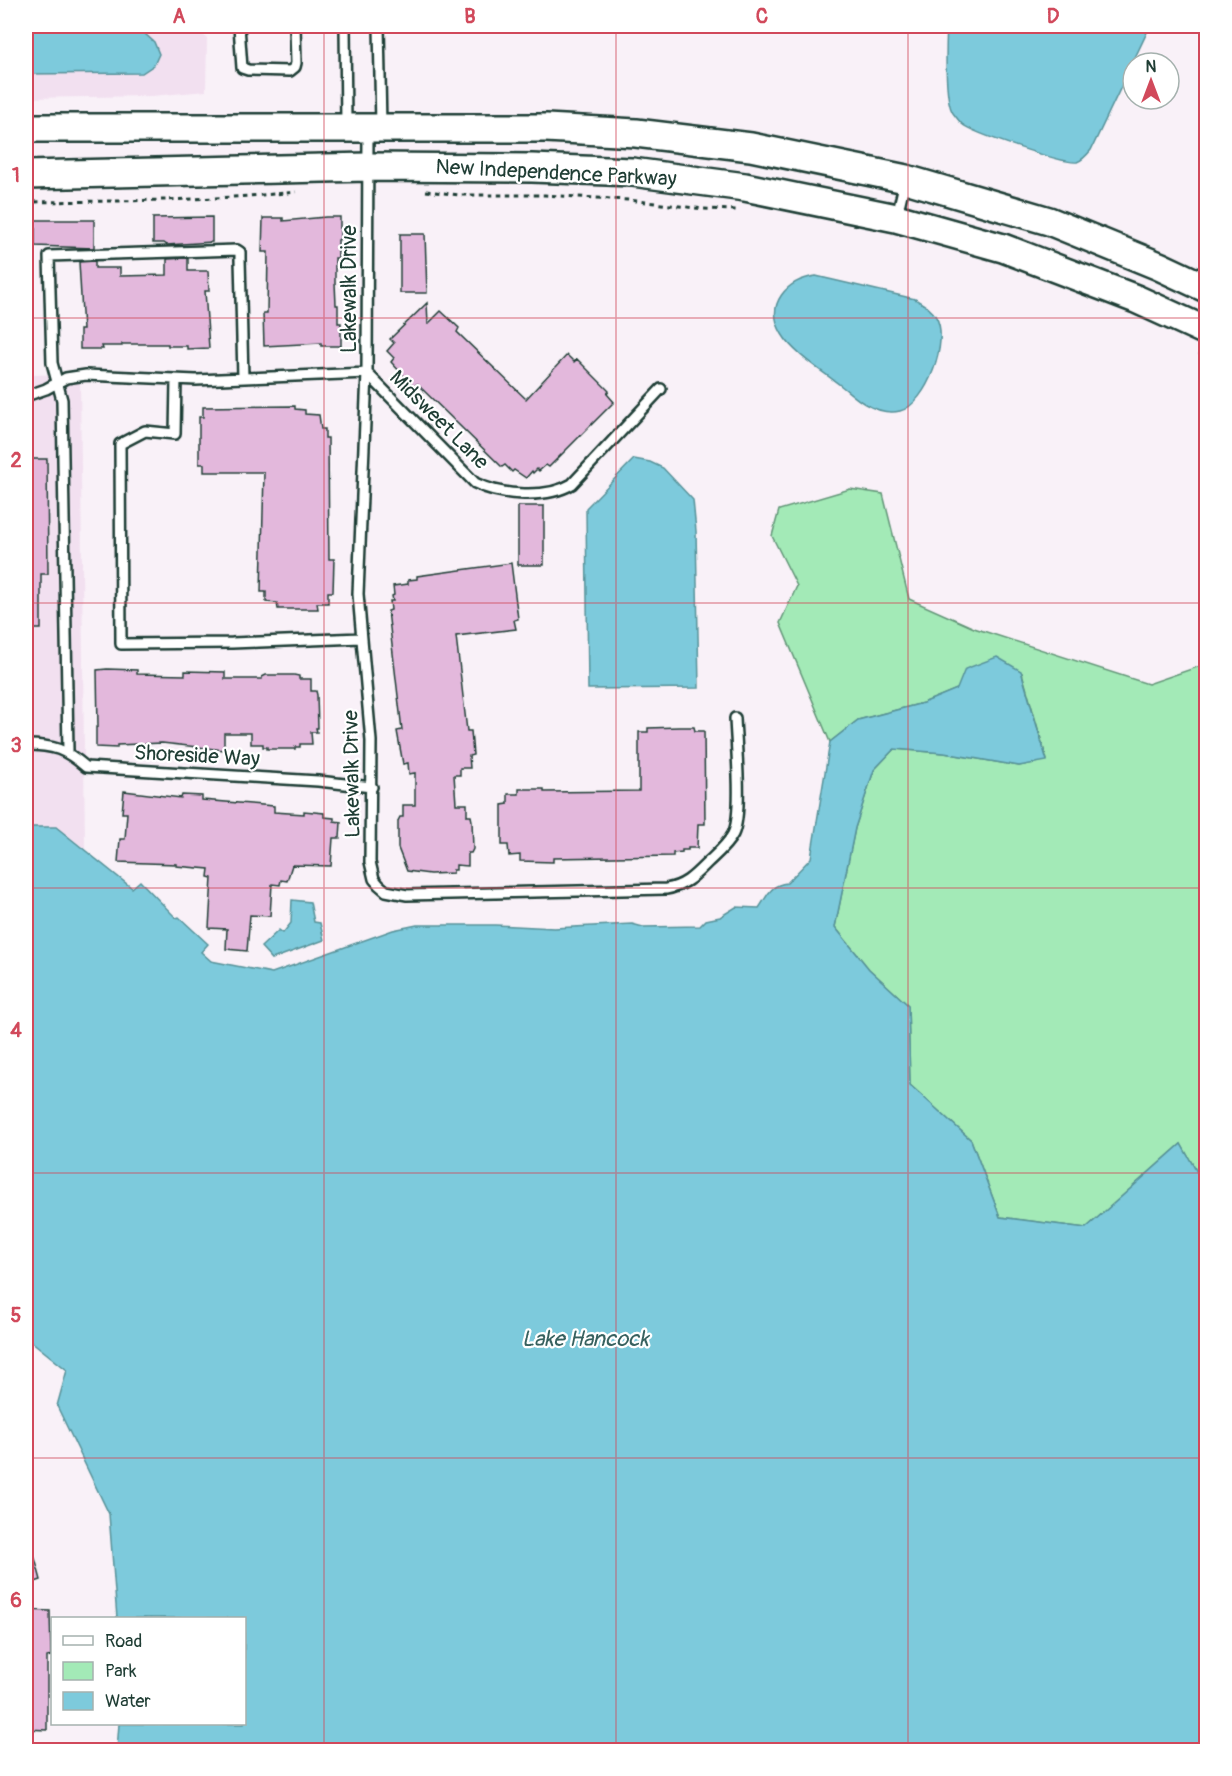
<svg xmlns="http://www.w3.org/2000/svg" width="1232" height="1776" font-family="Pangolin,sans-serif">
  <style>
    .built { fill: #f2e0f0 }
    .green { fill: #a3eab7; stroke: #619476; stroke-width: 1.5 }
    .water { fill: #7dcadc; stroke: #579299; stroke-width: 1.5 }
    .building { fill: #e3b8dc; stroke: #1f3d34; stroke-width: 1.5 }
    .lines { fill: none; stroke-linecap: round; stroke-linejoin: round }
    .lane-casing { stroke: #1f3d34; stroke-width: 14 }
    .secondary-casing { stroke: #1f3d34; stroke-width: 32 }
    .path { stroke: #1f3d34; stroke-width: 3; stroke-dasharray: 4.5 4.5; stroke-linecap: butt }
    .lane { stroke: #fff; stroke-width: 9 }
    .secondary { stroke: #fff; stroke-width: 27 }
    .grid { fill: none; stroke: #d1495b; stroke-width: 1.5; stroke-opacity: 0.55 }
    .labels { text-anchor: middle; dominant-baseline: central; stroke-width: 4.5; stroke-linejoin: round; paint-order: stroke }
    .street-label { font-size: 21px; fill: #1f3d34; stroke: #fff }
    .water-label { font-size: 22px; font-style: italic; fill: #36605e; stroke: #fff }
    .neatline { fill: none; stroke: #d1495b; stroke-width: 2 }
    .grid-label { font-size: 20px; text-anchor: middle; font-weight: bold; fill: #d1495b }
  </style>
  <rect width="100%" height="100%" fill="#f9f1f8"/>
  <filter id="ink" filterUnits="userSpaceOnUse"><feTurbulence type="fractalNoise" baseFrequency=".0167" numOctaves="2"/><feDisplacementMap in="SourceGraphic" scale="12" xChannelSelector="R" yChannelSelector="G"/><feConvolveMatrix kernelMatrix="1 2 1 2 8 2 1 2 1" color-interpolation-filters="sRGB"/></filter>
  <g filter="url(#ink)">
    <path class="built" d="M26,26H192L207,38L206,91L152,96L26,98Z
      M80,374L85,849L56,827H26V375Z"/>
    <path class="green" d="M850,489L883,494L909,599L974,628L1148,684L1206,664V1188L1181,1144L1086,1228L1000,1217L971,1140L910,1085L908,1005L869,969L835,927L855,828L874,770L894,749L944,753L1019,766L1047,760L1022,673L957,689L923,703L858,720L830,742L780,623L797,586L772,536L779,510Z"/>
    <path class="water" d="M26,26H136L154,42L159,54L154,65L142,73L26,74Z
      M947,26H1150L1091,150C1087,155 1083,160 1077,162C1064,164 972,133 962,124C959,121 956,117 953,113C944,100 946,43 947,26Z
      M816,276L915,299C923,304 931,308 936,317C950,340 927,404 900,411C888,414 876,410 865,404C856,399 848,391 840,385C822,371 793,353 782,334C764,304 787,280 816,276Z
      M634,459L650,462L663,468L693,500L696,531L699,688L588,689L586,508Z
      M997,657L1021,671L1047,761L1019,766L944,753L894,749L874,770L855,828L835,927L869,969L908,1005L910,1085L971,1140L1000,1217L1086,1228L1181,1144L1206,1188V1750H117L119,1724H244V1618H117L109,1514L57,1406L67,1370L26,1337V827H56L132,888L140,881L176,918L179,917L208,944L201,952L211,961L272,973L393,930L417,925H495L554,928L632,924L643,927L700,926L706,920L720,917L736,907L759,908C768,895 770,885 787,883L811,858L830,742L858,720L923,703L957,689L965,669Z
      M292,900L310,902L314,922L320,923L324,940L272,959L261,947L279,930L283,933L291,923Z"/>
    <path class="building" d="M212,217V242L167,245L164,243H153V218Z
      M326,217H340V239L338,240V258H335V283L336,305H338V323H341V346H321V343L264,346L263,313H267L268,252H262L263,218H283V221Z
      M35,220H94V248L35,246Z
      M400,234H425L427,293H400Z
      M188,258V271H208L209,291H205L209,348L187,349V346H168V344H122V346H102L103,349H80V330H83L79,262L95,261V268H120V276L167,275V259Z
      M427,303L428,324L441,311L459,328L457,332L526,399L567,355L574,362L577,359L609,391L607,394L614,402L549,467L546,465L539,471L537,469L533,473L532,471L526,478L514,470L512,472L505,465L502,467L417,384L414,387L391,362L394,358L387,351L394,343L390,339Z
      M295,406V409L305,410V414L319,415L321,429H325V438H328L329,559H334L333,592H328V603H317L318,609H278L277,603L266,602V592H261L264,472H204V464H199V417H203V407Z
      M26,459H47L48,574H41V629H26Z
      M518,506H544V565H518Z
      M511,563L518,619L514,620L516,629L456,636L467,731H471L473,755L469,756L470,768H460V775H454L456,804H467V816H471L472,821L473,849L471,853H468V866L456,865V870H453V873L430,874L407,871L398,848V821L400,817H403V805H415V773L409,774L408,763L403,764L397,731L402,730L388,611L391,610L390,601H393L392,596L394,595L393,586L408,584V580L417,579V576Z
      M107,669L137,670V674L185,675V671L225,672V679H262V677L266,675H294L299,676V679H311V691H316L317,695L318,728H316L317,732H311L312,744H300V747H295V749H267V747H263V744H251V733H224V750L162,743L117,745V748L96,747V727H98L97,670Z
      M679,727H694L695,731H704L705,824H698L697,848H688V850H682V852L673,853V856L553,858V862L520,861V855L509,856L508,845H502V805L508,804V794H519V789H544V792L639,791V732H648V728Z
      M124,791L181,798L182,795L202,796V800L274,806V812L304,814V811L324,813V817L334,818V821L341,822L340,838H333L331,866L292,865L287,881L281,880L280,885L272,884L270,916L250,915L247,951L226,949L227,929L209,928L212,878L208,877L209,869L176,866V864L118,862L120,839H125L127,813H122Z
      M26,1540H30L41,1580L26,1585Z
      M26,1610L50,1611L51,1656L47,1657V1730L26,1729Z"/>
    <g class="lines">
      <g class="lane-casing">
        <path id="lane" d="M239,26L242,68L248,70L290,71L295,67L296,63L295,26
          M345,26L346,125
          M379,26L381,126
          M368,130L367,373L358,594L371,741L370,862L374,879L379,885L386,891L407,895L666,889C684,886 693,877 705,865C714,856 727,846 733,834C743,813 736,745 735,718
          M897,215L905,181
          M176,380L175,434L145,431L120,444L121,644L232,643L361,638
          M26,396L46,389L66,378L86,375L196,380L367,373L475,483C501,496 547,499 572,484L661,389
          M26,745C54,745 65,749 86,767L318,781L372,787
          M68,751L62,400L52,363L49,256L237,250L240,252V259L243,378"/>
      </g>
      <g class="secondary-casing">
        <path id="secondary" d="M26,128H546L636,133L751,147L906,179L1049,221L1159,266L1206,288
          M26,175L368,167L532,168L632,172L745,187L896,218L1003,248L1136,299L1206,331"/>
      </g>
      <path class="path" d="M426,191L460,195H545L629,200L704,209L736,210
        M26,202C116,201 207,201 296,192
        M1199,353L1206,356"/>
      <use href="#lane" class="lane"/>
      <use href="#secondary" class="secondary"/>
    </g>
  </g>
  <path class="grid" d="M324,26V1750M616,26V1750M908,26V1750M26,318H1206M26,603H1206M26,888H1206M26,1173H1206M26,1458H1206"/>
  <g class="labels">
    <g class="street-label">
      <text transform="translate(556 173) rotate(3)">New Independence Parkway</text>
      <text transform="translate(349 289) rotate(-90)">Lakewalk Drive</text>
      <text transform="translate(439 420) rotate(45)">Midsweet Lane</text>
      <text transform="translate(197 756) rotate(3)">Shoreside Way</text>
      <text transform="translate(352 774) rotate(-91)">Lakewalk Drive</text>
    </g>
    <g class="water-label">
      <text x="585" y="1339">Lake Hancock</text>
    </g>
  </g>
  <rect width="1232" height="1776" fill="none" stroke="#fff" stroke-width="66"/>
  <rect x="51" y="1617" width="195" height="108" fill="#ffffff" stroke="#a5b1ae" stroke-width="1.5"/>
  <rect x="63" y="1636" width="30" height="9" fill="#ffffff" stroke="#a5b1ae" stroke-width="1.5"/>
  <text x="105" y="1647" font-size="18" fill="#1f3d34">Road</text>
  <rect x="63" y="1662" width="30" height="18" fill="#a3eab7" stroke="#a5b1ae" stroke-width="1.5"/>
  <text x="105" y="1677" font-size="18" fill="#1f3d34">Park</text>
  <rect x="63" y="1692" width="30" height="18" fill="#7dcadc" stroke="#a5b1ae" stroke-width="1.5"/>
  <text x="105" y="1707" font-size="18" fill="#1f3d34">Water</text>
  <g transform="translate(1151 81)"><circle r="28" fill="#ffffff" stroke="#a5b1ae" stroke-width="1.5"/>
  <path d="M0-4.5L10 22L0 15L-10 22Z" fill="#d1495b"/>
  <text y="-9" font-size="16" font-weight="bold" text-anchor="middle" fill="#1f3d34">N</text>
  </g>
  <rect x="33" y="33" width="1166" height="1710" class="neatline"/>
  <g class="grid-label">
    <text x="179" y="23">A</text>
    <text x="470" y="23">B</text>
    <text x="762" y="23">C</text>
    <text x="1053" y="23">D</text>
    <text x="16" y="182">1</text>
    <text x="16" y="467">2</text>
    <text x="16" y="752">3</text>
    <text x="16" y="1037">4</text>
    <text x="16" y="1322">5</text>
    <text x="16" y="1607">6</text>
  </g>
</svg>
